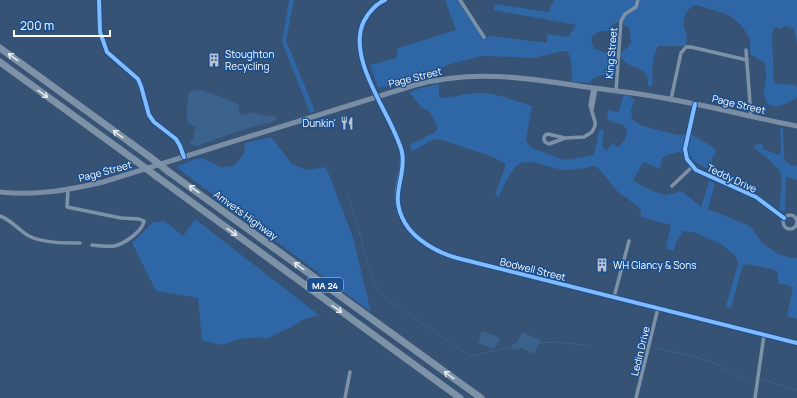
<svg xmlns="http://www.w3.org/2000/svg" width="797" height="398" font-family="Manrope,sans-serif">
  <style>
    .green { fill: #2f66a5 }
    .water { fill: #3b618d }
    .lines { fill: none; stroke-linecap: round; stroke-linejoin: round }
    .stream { stroke: #3b618d; stroke-width: 1 }
    .minor { stroke: #7d92a8; stroke-width: 3.5 }
    .tertiary { stroke: #7d92a8; stroke-width: 4.5 }
    .secondary { stroke: #798da4; stroke-width: 5 }
    .motorway { stroke: #7e92a7; stroke-width: 7 }
    .motorway-bridge { stroke: #7e92a7; stroke-width: 7 }
    .cycleway-casing { stroke: #1b4f8f; stroke-width: 6 }
    .cycleway { stroke: #80bcff; stroke-width: 4 }
    .oneway { stroke: #e5e9ed }
    .labels { text-anchor: middle; dominant-baseline: central; stroke-width: 3; stroke-linejoin: round; paint-order: stroke }
    .shield { fill: #1b4f8f; stroke: #bbcadd; stroke-width: 1 }
    .shield-label { font-size: 9px; font-weight: bold; fill: #fff }
    .street-label { font-size: 10px; fill: #fff; stroke: #1b4f8f }
    .poi-label { font-size: 10px; fill: #fff; stroke: #1b4f8f; text-anchor: start }
  </style>
  <rect width="100%" height="100%" fill="#365274"/>
  <path class="green" d="M289,0H294L286,40L315,111L310,113L282,42Z
    M445,0H457L486,37L493,36L547,43V34L568,37L576,25L494,10L495,4L548,12L554,0H797V45L794,29L786,26L781,29L776,27L774,29L772,35L774,83L795,85L797,87V97C787,104 767,115 764,95C763,90 766,84 766,79C766,74 765,68 765,63L750,54V39L742,26L729,15L697,5C688,6 683,17 684,26C684,29 686,32 687,35C687,39 686,42 686,46H658C653,58 651,69 653,82L651,87L648,86C648,82 648,76 645,73C637,65 622,66 620,53L628,47L631,42L629,28C618,20 616,19 609,31H601L593,35L591,40L594,49L610,54L617,60L611,73L595,77L589,83L572,82C573,75 571,56 567,51H564L533,58L482,56L447,65L440,70L437,76L378,88L370,65L396,58L398,48L456,30Z
    M439,84V98C454,98 468,92 483,93C499,94 516,101 532,106L526,140L530,147L564,160L594,155L599,130H604L602,145L606,151L613,143L618,147L625,140L627,129L622,124L611,122L607,118L608,110L619,112L623,96L628,95L635,100L631,110L632,119L640,125L677,135H693L714,148L716,152C713,156 711,160 712,166L708,169L695,162L689,155L679,152L667,155L662,159L660,169L643,162L633,181L655,192L665,195L682,191L701,207L709,181L715,184L708,209L750,226L763,244L779,254L791,258H797V319L787,316L793,287L778,283V272L772,269L747,264L744,265L741,271L731,308L726,306L738,264L736,257L721,244L696,233L684,231L676,242L674,251L666,249L671,225L641,217V211L637,206L617,191L601,171L595,166C585,168 575,170 564,170C552,169 532,159 521,163C511,167 503,188 499,197L495,195L506,164L493,157L439,139L432,140L412,152L410,145L435,132L438,128L430,112L421,107L409,92L420,88Z
    M780,127L783,129L784,156L785,161L793,166L797,165V180L787,177L786,179L785,211H780C780,200 782,185 781,175C779,166 762,154 754,148L755,145L763,144V149L779,155L781,150Z
    M271,137L292,164L307,170L326,167L353,237L371,312L176,167L195,159L202,158L221,167L234,166L244,154L245,143Z
    M195,219L319,315L302,320L293,326L266,339L260,337L240,339L223,345L202,341L198,298L156,291L132,243L153,222L165,221L183,236Z"/>
  <path class="water" d="M200,90L225,98L239,105V112L242,115H247L250,112L266,116L277,117L276,121L245,129L197,146L191,145L189,142L194,137L193,132L196,128L195,126L188,124C186,118 187,96 190,91Z
    M482,331L501,338L494,349L478,343Z
    M522,332L541,340L534,354L522,348L513,350L511,345L517,342Z"/>
  <g class="lines">
    <path class="stream" d="M348,194L374,284L387,299L470,356L512,347
      M539,343L557,342L590,346
      M654,348L684,354L713,362L747,381
      M763,380L797,390"/>
    <path class="minor" d="M99,0L100,32L107,52L138,79L141,86L149,115L154,122L176,139L180,146L184,157
      M460,0L484,37
      M746,50L751,116
      M616,91L621,21L625,14L636,7L638,0
      M377,97C372,83 364,70 361,56C356,34 364,10 385,0
      M671,99L681,53L686,47H691L747,60
      M695,104L685,149L687,159L696,170L756,197L784,218
      M592,110L596,88
      M565,138L549,144L545,142C543,138 544,135 548,134L565,138L584,137L592,132L595,126V122L590,105L593,88
      M672,186L693,166
      M68,190L67,207L121,218L139,219L144,221C143,231 124,244 114,246C107,247 99,246 92,245
      M783 222a7 7 0 1 1 14 0a7 7 0 1 1-14 0Z
      M0,216C13,221 18,230 29,236C43,243 64,243 80,243
      M614,297L629,241
      M345,398L350,372
      M636,398L658,308
      M755,398L764,335"/>
    <path class="tertiary" d="M377,97C385,113 399,135 402,153C404,166 398,179 397,193C396,226 427,250 457,258L797,343"/>
    <path class="secondary" d="M0,192C36,196 69,190 103,182L415,85C475,69 526,78 586,87C619,91 652,95 685,102C722,109 759,119 797,126"/>
    <path class="motorway" d="M0,48L150,157
      M0,62L136,161
      M169,172L481,398
      M156,176L460,398"/>
    <path class="motorway-bridge" d="M150,157L169,172
      M136,161L156,176"/>
    <g class="cycleway-casing">
      <path id="cycleway" d="M99,0L100,32L107,52L138,79L141,86L149,115L154,122L176,139L180,146L184,157
        M385,0C376,4 369,12 364,21C348,53 380,100 393,129C396,136 400,144 402,152C407,178 388,194 405,223C415,240 438,253 457,258L797,343
        M695,104L685,149L687,159L696,170L756,197L784,218"/>
    </g>
    <use href="#cycleway" class="cycleway"/>
  </g>
  <defs><path id="oneway-shaft" d="M-6 0H5M1.5-3L5.5 0L1.5 3" fill="none" stroke-width="1.6" stroke-linecap="round" stroke-linejoin="round"/></defs>
  <g class="oneway">
    <use href="#oneway-shaft" transform="translate(13 57) rotate(-144)"/>
    <use href="#oneway-shaft" transform="translate(43 94) rotate(36)"/>
    <use href="#oneway-shaft" transform="translate(118 134) rotate(-144)"/>
    <use href="#oneway-shaft" transform="translate(194 189) rotate(-144)"/>
    <use href="#oneway-shaft" transform="translate(232 232) rotate(36)"/>
    <use href="#oneway-shaft" transform="translate(299 266) rotate(-144)"/>
    <use href="#oneway-shaft" transform="translate(337 309) rotate(36)"/>
    <use href="#oneway-shaft" transform="translate(449 375) rotate(-144)"/>
  </g>
  <defs>
    <g id="building-bare" transform="scale(1.08)"><path d="M-4-6H4V6H1V3H-1V6H-4ZM-2.5-4.3h1.7v1.8h-1.7ZM.8-4.3h1.7v1.8H.8ZM-2.5-1h1.7V.8h-1.7ZM.8-1h1.7V.8H.8Z" fill="#b9c2ce" stroke="#1b4f8f" stroke-width="2.5" paint-order="stroke"/></g>
    <g id="restaurant-bare" transform="scale(1.08)"><path d="M-5-6h1v4h1v-4h1v4h1v-4h1v5L-1.5 .5V6h-2V.5L-5-1ZM5-6V6H3V1.5H1.5Q1.5-4 5-6Z" fill="#b9c2ce" stroke="#1b4f8f" stroke-width="2.5" paint-order="stroke"/></g>
  </defs>
  <g fill-rule="evenodd">
    <use href="#building-bare" x="214" y="60"/>
    <use href="#restaurant-bare" x="347" y="123"/>
    <use href="#building-bare" x="602" y="265"/>
  </g>
  <g class="labels">
    <rect class="shield" x="307" y="278" width="36" height="14" rx="3"/>
    <g class="shield-label">
      <text x="325" y="285">MA 24</text>
    </g>
    <g class="street-label">
      <text transform="translate(611 53) rotate(-85)">King Street</text>
      <text transform="translate(415 77) rotate(-14)">Page Street</text>
      <text transform="translate(739 104) rotate(13)">Page Street</text>
      <text transform="translate(105 171) rotate(-15)">Page Street</text>
      <text transform="translate(732 178) rotate(25)">Teddy Drive</text>
      <text transform="translate(246 215) rotate(36)">Amvets Highway</text>
      <text transform="translate(533 269) rotate(14)">Bodwell Street</text>
      <text transform="translate(640 351) rotate(-76)">Ledin Drive</text>
    </g>
    <g class="poi-label">
      <text x="225" y="54">Stoughton<tspan x="225" dy="12">Recycling</tspan></text>
      <text x="336" y="123" text-anchor="end">Dunkin'</text>
      <text x="613" y="265">WH Glancy &amp; Sons</text>
    </g>
  </g>
  <path d="M14 30v6h96v-6" fill="none" stroke="#ffffff" stroke-width="2"/>
  <text x="20" y="30" font-size="12" fill="#ffffff" stroke="#1b4f8f" stroke-width="3" paint-order="stroke">200 m</text>
</svg>
